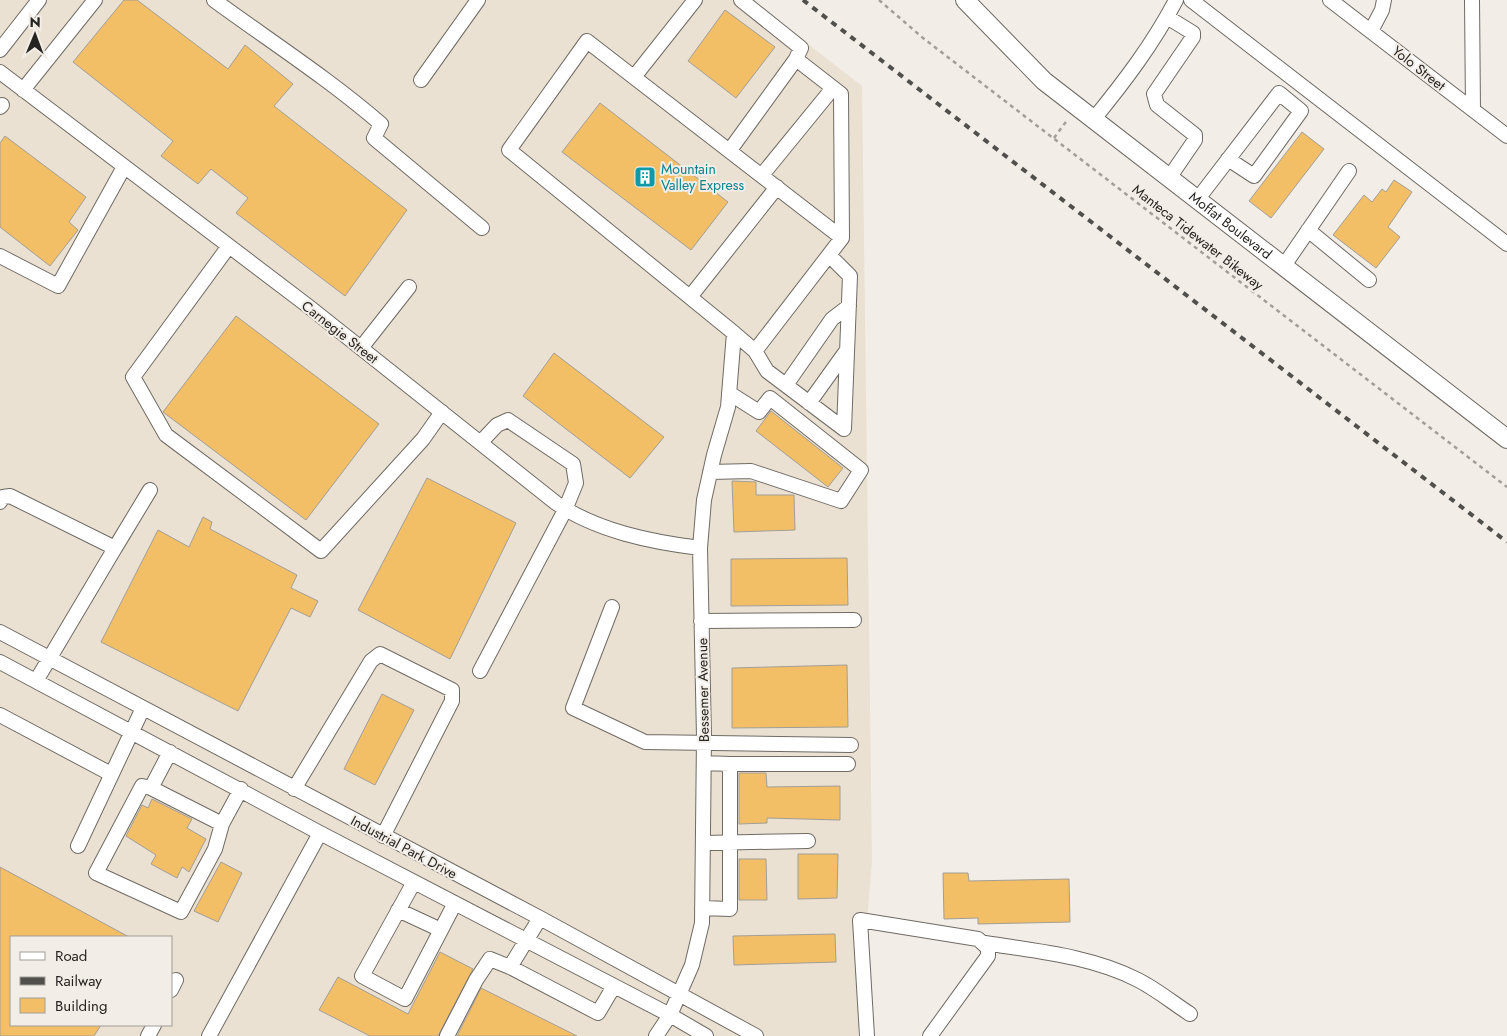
<svg xmlns="http://www.w3.org/2000/svg" width="1507" height="1036" font-family="Jost,sans-serif">
  <style>
    .built { fill: #eae1d3; fill-rule: evenodd }
    .building { fill: #f3bf66; stroke: #a29e97 }
    .lines { fill: none; stroke-linecap: round; stroke-linejoin: round }
    .minor-casing { stroke: #6f6b64; stroke-width: 16 }
    .major-casing { stroke: #6f6b64; stroke-width: 20 }
    .path { stroke: #a29e98; stroke-width: 2.5; stroke-dasharray: 4 4; stroke-linecap: butt }
    .minor { stroke: #fff; stroke-width: 14 }
    .major { stroke: #fff; stroke-width: 18 }
    .rail { stroke: #514f4b; stroke-width: 4; stroke-dasharray: 6 6; stroke-linecap: butt }
    .labels { text-anchor: middle; dominant-baseline: central; stroke-width: 4; stroke-linejoin: round; paint-order: stroke }
    .street-label { font-size: 14px; fill: #262421; stroke: #f2ede6 }
    .culture-label { font-size: 14px; fill: #0d838f; stroke: #f2ede6; text-anchor: start }
  </style>
  <rect width="100%" height="100%" fill="#f2ede6"/>
  <path class="built" d="M0,0H751L862,86L872,860L858,1036H0ZM11,937H171V1025H11Z"/>
  <path class="building" d="M124,0H137L228,69L245,45L293,84L274,106L407,210L345,296L236,213L248,198L211,169L198,184L161,156L173,141L73,62Z
    M725,10L775,47L736,98L688,61Z
    M600,103L728,202L691,250L562,152Z
    M1302,132L1324,149L1271,218L1249,201Z
    M5,136L86,197L69,222L78,230L50,266L0,227V143Z
    M1394,180L1412,192L1388,227L1400,237L1376,268L1333,235L1364,195L1372,202L1382,189L1386,192Z
    M236,316L379,424L306,520L163,412Z
    M554,353L664,437L630,478L523,396Z
    M771,411L843,468L828,487L756,431Z
    M427,478L516,523L450,659L358,610Z
    M732,481L756,482V495H794L795,530L734,532Z
    M203,517L212,522L210,529L297,575L291,588L318,601L310,617L291,608L238,711L101,642L158,530L189,547Z
    M847,558L848,605L731,606V559Z
    M847,665L848,727L732,728V668Z
    M382,694L414,710L375,785L344,769Z
    M739,773H766L767,787L840,786V820L767,818V823L739,824Z
    M152,799L192,819L187,828L206,839L189,872L182,867L177,878L151,864L156,855L126,836L142,805L148,808Z
    M798,854H838L837,898L798,899Z
    M739,859H766L767,900H739Z
    M221,862L242,873L218,922L194,911Z
    M0,867L129,937H11V1025H101L94,1036H0Z
    M943,873H968L969,881L1069,879L1070,922L978,924V918L944,919Z
    M835,934L836,962L734,965L733,936Z
    M440,952L473,969L438,1036H370L319,1010L338,977L408,1014Z
    M481,988L577,1036H457Z"/>
  <g class="lines">
    <g class="minor-casing">
      <path id="minor" d="M214,0C270,41 329,79 381,124L374,138L482,228
        M1191,0L1507,244
        M1330,0L1507,136
        M1472,0L1473,110
        M1167,17L1193,33V37L1154,94L1157,105L1195,135V140L1169,178
        M1371,31L1382,10L1384,0
        M0,50L39,0
        M0,72L308,306L556,503C597,531 651,542 700,548
        M634,77L695,0
        M421,80L478,0
        M23,90L95,0
        M0,107L2,105
        M1093,120C1124,82 1153,44 1176,0
        M730,150L796,59L801,48L741,0
        M762,175L833,88
        M1197,200L1279,93L1301,111L1254,176L1228,159
        M1308,230L1369,280
        M229,246L133,377L166,435L321,551L423,439L442,412
        M829,255L850,276L844,429
        M0,256L58,286L124,167
        M1283,267L1349,171
        M690,297L777,187
        M734,333L755,351L842,238L841,94L796,59
        M361,348L409,287
        M755,351L767,371L844,429
        M786,385L832,319L849,306
        M809,403L847,350
        M710,472L751,471L841,501L861,470L770,398L759,412L729,393
        M0,502L3,497L10,496L115,548L150,490
        M612,607L573,708L645,742L851,745
        M701,621L854,620
        M0,632L540,918L756,1036
        M0,662L320,833L670,1015L706,1036
        M480,671L565,510L576,483L573,464L508,420L497,425L481,442
        M36,681L115,548
        M0,715L111,774
        M730,764H848
        M151,788L142,786L96,873L181,912L215,849L222,824L151,788L170,752
        M294,789L371,661L380,654L452,690V701L383,836
        M222,824L241,789
        M703,843L808,841
        M78,846L143,708
        M702,908L730,909V764L704,763
        M398,910L441,930L405,999L362,976L414,882
        M441,930L455,903
        M985,943C1035,951 1092,956 1138,980C1156,989 1173,1003 1190,1014
        M510,967L598,1013L614,986
        M171,990L176,980
        M148,1036L154,1025
        M209,1036L320,833
        M447,1036L476,980L490,959L510,967L540,918
        M656,1036L670,1015L692,965L702,923L704,737L700,548L704,500L714,455L728,407L734,333L509,150L587,41L842,238
        M867,1036L860,920L978,939L988,948V956L930,1036"/>
    </g>
    <g class="major-casing">
      <g id="major">
        <path id="s1" d="M965,0L1044,81L1507,439"/>
      </g>
    </g>
    <path class="path" d="M879,0L923,38L1507,487
      M1054,138L1068,119"/>
    <use href="#minor" class="minor"/>
    <use href="#major" class="major"/>
    <path class="rail" d="M803,0L1507,542"/>
  </g>
  <defs>
    <g id="building-square" transform="scale(1.125)"><rect x="-9" y="-9" width="18" height="18" rx="4" fill="#0f9aa8" stroke="#f2ede6"/><path d="M-4-6H4V6H1V3H-1V6H-4ZM-2.5-4.3h1.7v1.8h-1.7ZM.8-4.3h1.7v1.8H.8ZM-2.5-1h1.7V.8h-1.7ZM.8-1h1.7V.8H.8Z" fill="#fff"/></g>
  </defs>
  <g fill-rule="evenodd">
    <use href="#building-square" x="645" y="177"/>
  </g>
  <g class="labels">
    <g class="street-label">
      <text transform="translate(1419 68) rotate(38)">Yolo Street</text>
      <text stroke="none"><textPath href="#s1" startOffset="349">Moffat Boulevard</textPath></text>
      <text transform="translate(1198 237) rotate(38)">Manteca Tidewater Bikeway</text>
      <text transform="translate(340 332) rotate(38)">Carnegie Street</text>
      <text transform="translate(703 690) rotate(-91)">Bessemer Avenue</text>
      <text transform="translate(404 847) rotate(28)">Industrial Park Drive</text>
    </g>
    <g class="culture-label">
      <text x="661" y="169">Mountain<tspan x="661" dy="16">Valley Express</tspan></text>
    </g>
  </g>
  <rect x="10" y="936" width="162" height="90" fill="#f2ede6" stroke="#a09d97"/>
  <rect x="20" y="952" width="25" height="8" fill="#ffffff" stroke="#a09d97"/>
  <text x="55" y="961" font-size="15" fill="#262421">Road</text>
  <rect x="20" y="977" width="25" height="8" fill="#514f4b" stroke="#a09d97"/>
  <text x="55" y="986" font-size="15" fill="#262421">Railway</text>
  <rect x="20" y="998" width="25" height="15" fill="#f3bf66" stroke="#a09d97"/>
  <text x="55" y="1011" font-size="15" fill="#262421">Building</text>
  <g transform="translate(35 35) rotate(1)" stroke="#f2ede6" stroke-width="4" paint-order="stroke">
  <path d="M0-4L9 19L0 12L-9 19Z" fill="#262421"/>
  <text y="-8" font-size="14" font-weight="bold" text-anchor="middle" fill="#262421">N</text>
  </g>
</svg>
